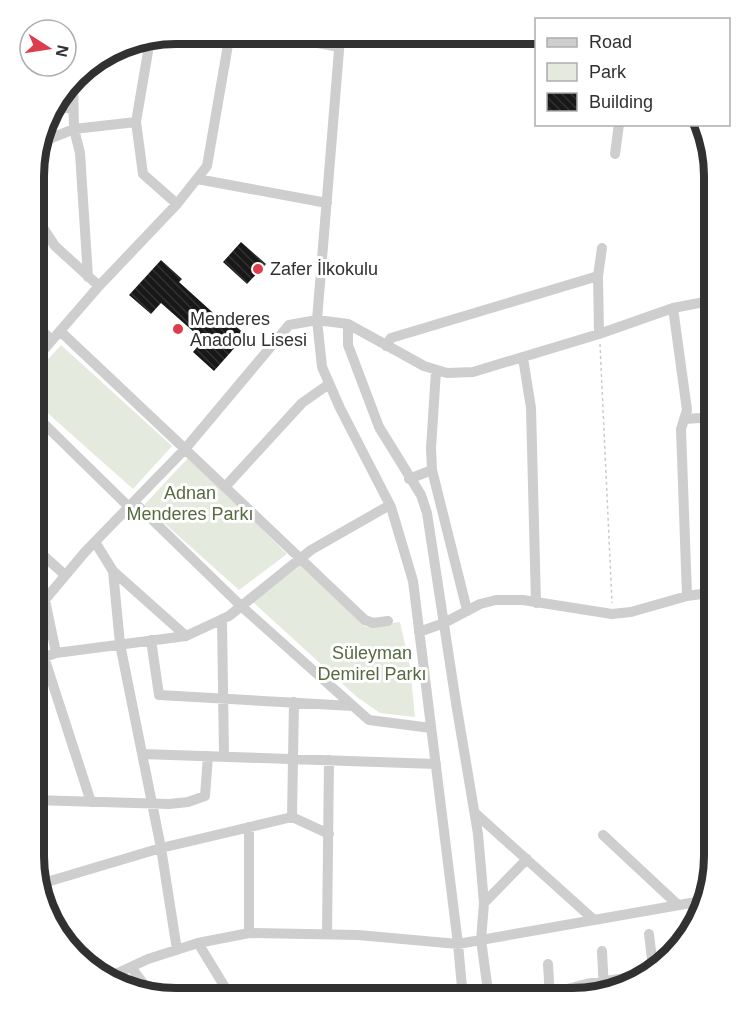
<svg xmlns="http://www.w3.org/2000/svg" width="748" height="1031" font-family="Arial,sans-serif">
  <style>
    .park { fill: #e4eadd }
    .building { fill: url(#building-back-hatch) }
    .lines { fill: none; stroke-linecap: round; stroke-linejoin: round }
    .path { stroke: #cbcbcb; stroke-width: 1.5; stroke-dasharray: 3 3; stroke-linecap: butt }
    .minor { stroke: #cecece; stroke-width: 10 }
    .poi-dot { fill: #dd3d4c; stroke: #fff; stroke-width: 2 }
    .labels { text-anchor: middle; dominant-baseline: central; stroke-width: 6; stroke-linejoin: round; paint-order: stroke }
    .poi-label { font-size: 18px; fill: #313131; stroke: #fff; text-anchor: start }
    .park-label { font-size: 18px; fill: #556b40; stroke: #fff }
    .rim { fill: none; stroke: #313131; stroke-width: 8 }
  </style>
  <defs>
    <pattern id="building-back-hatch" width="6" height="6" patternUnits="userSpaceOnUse" patternTransform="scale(1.5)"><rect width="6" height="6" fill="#181818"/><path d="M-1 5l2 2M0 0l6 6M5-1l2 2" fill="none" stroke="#313131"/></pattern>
  </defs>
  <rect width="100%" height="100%" fill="#fff"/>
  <path class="park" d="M61,345L172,446L133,489L34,401V375Z
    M189,457L287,554L239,590L144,505Z
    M301,565L366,627L400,622L410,667L415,717L380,713L357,697L253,602Z"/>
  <path class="building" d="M241,242L266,264L247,284L223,262Z
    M161,260L182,279L179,282L221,320L224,316L246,335L214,371L193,352L203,340L161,303L151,314L129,295Z"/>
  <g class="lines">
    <path class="path" d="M600,344L612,603"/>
    <path class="minor" d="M292,38L339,47
      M340,38L317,320L322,367L340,408L391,507L413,581L458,944L463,998
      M150,40L136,122L143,174L177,204L207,166L229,39
      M73,79L74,129L80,153L88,277
      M52,105L72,109
      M39,143L74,129L136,122
      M615,154L619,124
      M197,179L327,203
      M34,214L55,246L99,286L177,204
      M673,308L687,410L681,429L687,596
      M34,324L52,340
      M348,324V345L379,427L421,495L427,513L456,703L478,834L484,903L481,940L489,998
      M60,331L185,449L289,325L317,320L348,324L424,366L447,373L473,372L599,334L673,308L715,300
      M599,334L598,276L602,248
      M386,346L391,338L598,276
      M523,358L531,408L536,603
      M34,361L99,286
      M436,371L431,448L432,470L467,610
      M34,414L129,507
      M685,419L715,417
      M409,479L432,470
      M225,487L302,403L329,384
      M134,502L241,606L353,706
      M95,542L113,571L120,644L161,848L177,950
      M34,547L65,575
      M113,571L186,636
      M45,600L56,653
      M33,614L85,552L185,449L365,620L373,623L388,621
      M222,619L224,757
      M419,632L444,623L480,604L496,600H523L612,614L631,612L687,596L715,592
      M151,640L159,695L353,706L369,720L431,728
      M44,657L91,802
      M33,661L56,653L186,636L229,616L311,550L390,505
      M142,754L436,764
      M33,800L169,804L188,802L205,796L208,756
      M475,813L593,919
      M292,817L294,702
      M249,827V933
      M603,835L678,905
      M40,884L161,848L292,817L329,834
      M484,903L527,859
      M327,934L329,760
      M649,934L653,968
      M198,943L231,997
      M602,951L604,991
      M548,964L550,998
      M131,967L151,994
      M107,978L148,959L198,943L249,933L358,935L458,944L702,901
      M532,998L586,984L645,975"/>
  </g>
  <g class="poi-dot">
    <circle cx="258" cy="269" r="6"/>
    <circle cx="178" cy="329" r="6"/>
  </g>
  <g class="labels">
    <g class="poi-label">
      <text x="270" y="269">Zafer İlkokulu</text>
      <text x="190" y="319">Menderes<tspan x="190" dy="21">Anadolu Lisesi</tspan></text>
    </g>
    <g class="park-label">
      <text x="190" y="493">Adnan<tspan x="190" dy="21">Menderes Parkı</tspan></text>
      <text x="372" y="653">Süleyman<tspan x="372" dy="21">Demirel Parkı</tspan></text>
    </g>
  </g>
  <path d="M0 0H748V1031H0ZM176 44H572A132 132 0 0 1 704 176V856A132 132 0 0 1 572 988H176A132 132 0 0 1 44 856V176A132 132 0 0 1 176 44Z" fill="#fff" fill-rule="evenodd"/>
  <path class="rim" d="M176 44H572A132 132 0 0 1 704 176V856A132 132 0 0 1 572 988H176A132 132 0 0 1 44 856V176A132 132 0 0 1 176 44Z"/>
  <rect x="535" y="18" width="195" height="108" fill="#ffffff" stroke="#adadad" stroke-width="1.5"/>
  <rect x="547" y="38" width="30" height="9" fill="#cecece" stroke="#adadad" stroke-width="1.5"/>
  <text x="589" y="48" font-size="18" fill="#313131">Road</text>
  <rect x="547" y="63" width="30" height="18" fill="#e4eadd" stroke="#adadad" stroke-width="1.5"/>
  <text x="589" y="78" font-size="18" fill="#313131">Park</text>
  <rect x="547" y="93" width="30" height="18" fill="url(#building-back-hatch)" stroke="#adadad" stroke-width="1.5"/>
  <text x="589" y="108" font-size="18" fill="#313131">Building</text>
  <g transform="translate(48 48) rotate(102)"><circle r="28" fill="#ffffff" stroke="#adadad" stroke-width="1.5"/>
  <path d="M0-4.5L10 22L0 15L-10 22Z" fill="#dd3d4c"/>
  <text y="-9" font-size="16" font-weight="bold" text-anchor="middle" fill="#313131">N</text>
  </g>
</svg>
